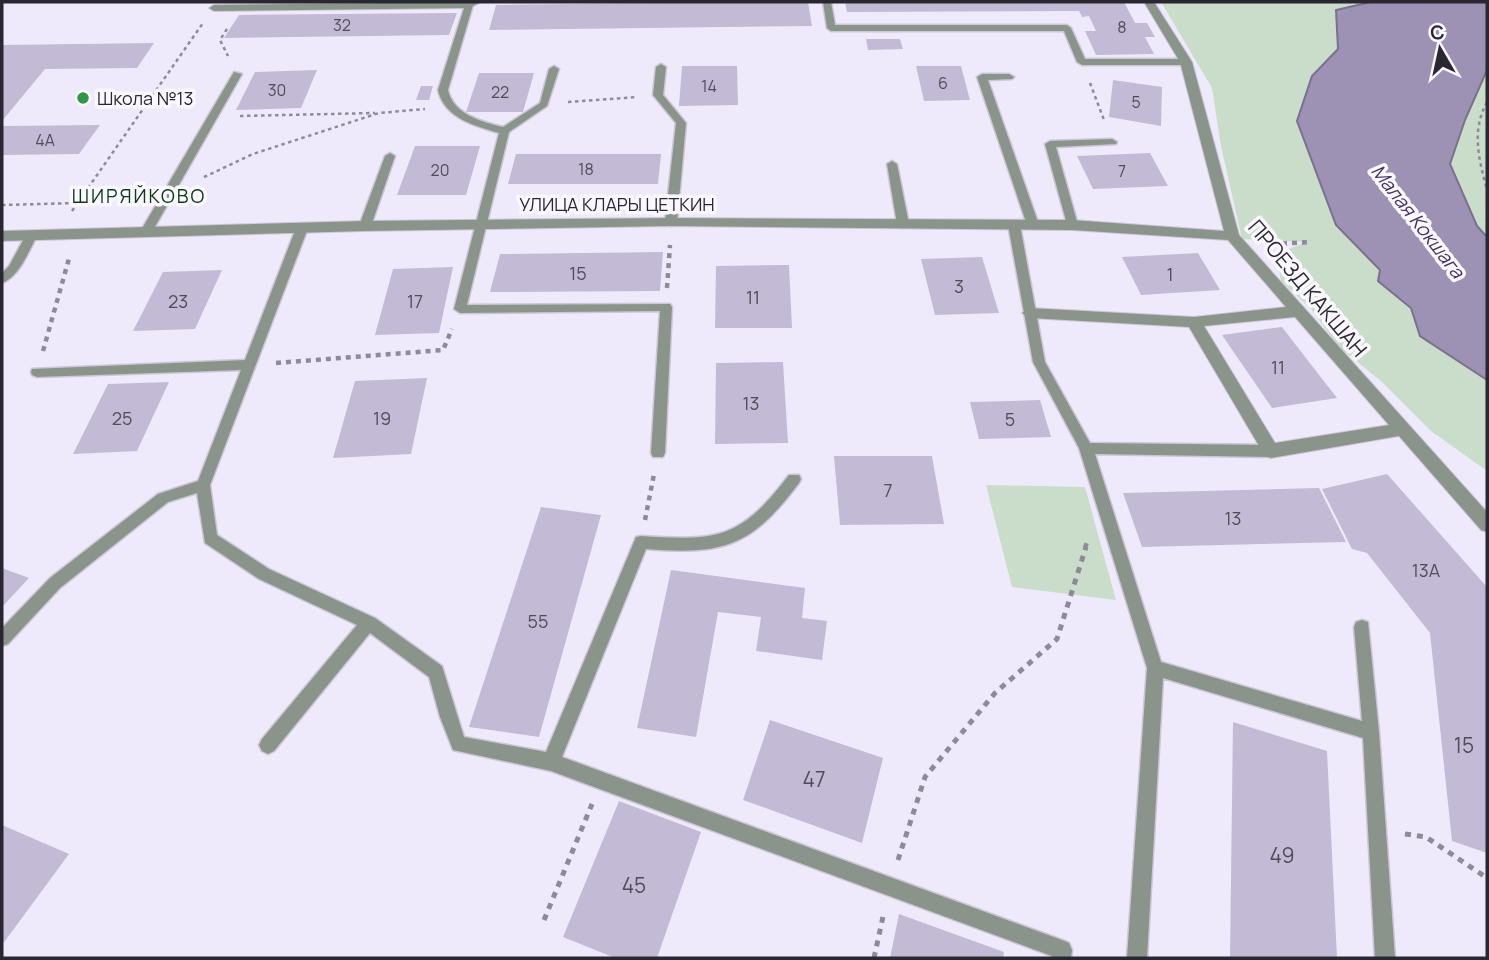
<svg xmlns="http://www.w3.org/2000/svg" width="1489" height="960" font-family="Manrope,sans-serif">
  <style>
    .green { fill: #c9ddca }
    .water { fill: #9d91b4; stroke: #7b718d; stroke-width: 2 }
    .building { fill: #c3bad6 }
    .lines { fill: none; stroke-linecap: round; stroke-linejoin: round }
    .lane-casing { stroke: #ccc7d7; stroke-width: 3 }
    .street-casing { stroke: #ccc7d7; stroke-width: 2 }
    .path-far2 { stroke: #8f8a98; stroke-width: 2.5; stroke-dasharray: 3.5 3.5; stroke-linecap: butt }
    .path-far1 { stroke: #8f8a98; stroke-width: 4.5; stroke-dasharray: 5 5; stroke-linecap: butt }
    .path { stroke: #8f8a98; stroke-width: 5; stroke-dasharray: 6 6; stroke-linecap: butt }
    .lane { fill: #8a948a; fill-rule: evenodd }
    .street { fill: #8a948a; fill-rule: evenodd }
    .poi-dot { fill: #349448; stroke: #fbf9ff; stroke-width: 2.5 }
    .labels { text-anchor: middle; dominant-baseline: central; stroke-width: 7; stroke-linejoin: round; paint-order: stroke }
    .far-number-label { font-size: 16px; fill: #514c5b }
    .far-poi-label { font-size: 18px; fill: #2b2732; stroke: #fbf9ff; text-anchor: start }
    .far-street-label { font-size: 18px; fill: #2b2732; stroke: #fbf9ff }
    .number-label { font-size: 18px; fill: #514c5b }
    .far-neighbourhood-label { font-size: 19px; letter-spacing: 2px; fill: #0d3b17; stroke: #fbf9ff }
    .far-water-label { font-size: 19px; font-style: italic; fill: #433060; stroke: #fbf9ff }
    .street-label { font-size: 21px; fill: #2b2732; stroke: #fbf9ff }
    .near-number-label { font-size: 21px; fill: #514c5b }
  </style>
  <rect width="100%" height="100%" fill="#efeafb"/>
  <path class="green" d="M1161,2H1371L1336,10L1338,49L1312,76L1380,271L1378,281L1411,308L1420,336L1487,380V471L1431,431L1382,382L1338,346L1311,309L1281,281L1276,253L1308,242L1242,239L1221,146L1212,88Z
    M1487,70V237L1477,226L1450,164L1465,120Z
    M986,485L1085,487L1116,600L1012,587Z"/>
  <path class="water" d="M1371,2H1487V70L1465,120L1450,164L1477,226L1487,237V380L1420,336L1411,308L1378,281L1380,270L1336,225L1297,121L1312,76L1338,49L1336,10Z"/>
  <path class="building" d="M758,2H808L812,26L489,30L496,5Z
    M845,2H1124L1135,23H1147L1155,37H1145L1154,54L1096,55L1085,31H1096L1089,16L1082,17L1079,11L847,12Z
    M457,13L449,35L224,38L239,15Z
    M866,39H900L903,49L868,50Z
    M154,43L137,68L45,69L2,121V45Z
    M682,66H737L738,105L679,106Z
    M916,66H961L970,100L924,101Z
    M317,70L301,108L236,110L255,72Z
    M479,73H534L523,112H466Z
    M1113,80L1162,87L1161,126L1109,117Z
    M421,86H433L429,100H416Z
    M100,125L79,154L2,155V126Z
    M415,146H480L466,195H397Z
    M1150,153L1168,186L1093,189L1077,156Z
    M516,154H661L658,184H508Z
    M663,252L660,291L490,292L500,254Z
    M1198,253L1220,290L1141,295L1122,257Z
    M982,257L999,313L935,315L921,259Z
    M789,265L792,328H715L716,266Z
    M453,267L439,333L375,335L393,269Z
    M222,270L195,329L133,331L163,272Z
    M1282,327L1337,398L1272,408L1222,335Z
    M783,362L788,443L715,444L716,363Z
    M427,378L411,454L333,458L355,381Z
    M169,382L137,451L73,454L108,384Z
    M1040,400L1051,437L979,439L970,402Z
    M834,456H932L944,524L840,525Z
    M1387,474L1487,587V853L1452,841L1430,633L1367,553L1352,549L1322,489Z
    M1319,488L1346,542L1142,547L1123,493Z
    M541,507L601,515L539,737L469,727Z
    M2,568L29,578L2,607Z
    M671,570L805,588L802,618L827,621L822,660L756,651L761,617L718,612L696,737L637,728Z
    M770,720L883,758L862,843L743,800Z
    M1233,722L1327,751L1337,958H1230Z
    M619,801L701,832L657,958H615L563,937Z
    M2,825L69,854L2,945Z
    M899,914L1004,952L1003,958H890Z"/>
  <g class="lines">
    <g class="lane-casing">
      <path id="lane" d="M469,2L473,5L448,90C453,114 482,122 503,127L540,103L549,69L554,66L559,69L547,106L509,132L467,305L670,304L672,307L665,453L663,457H653L651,453L660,311L460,313L454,309L499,133C475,126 444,118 438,90L465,5Z
        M823,2H831L835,25H1067L1071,28L1085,59H1186L1191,62L1186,65H1082L1077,62L1064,31H831L827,28Z
        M661,64L666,67L663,95L686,123L677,222L671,226L665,222L676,123L653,95L656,67Z
        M234,72L242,74L152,232L146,236L142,235L140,232Z
        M1009,74L1014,77L1012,79L988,80L1039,225L1033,229L1027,225L977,77L982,74Z
        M1112,139L1117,142L1116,144L1056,147L1078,225L1076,228H1068L1045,144L1050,141Z
        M390,153L395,156L371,226L369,229H361L359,226L385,156Z
        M892,161L897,164L909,224L903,228L897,224L887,164Z
        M1014,221L1020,225L1045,362L1090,443L1271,445L1276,447L1278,451L1276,455L1271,457L1095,454L1161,662L1362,721L1354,627L1356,622L1362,620L1368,622L1379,732L1395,958H1375L1363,738L1163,678L1147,958H1127L1147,668L1079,448L1033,362L1008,225Z
        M302,224L308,228L210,485L217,535L269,569L375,618L442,666L464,737L546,752L636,537L641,536C719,541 740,539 789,475H799L801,479L799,483C751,547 724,555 646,549L562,757L1062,940L1069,943L1072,950L1071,958H1051L1052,956L551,771L453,750L440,717L429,677L370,633L274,751L268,754L262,751L259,745L262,739L357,625L259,579L205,543L197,493L168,502L60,588L8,644L2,646V628L50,578L158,494L198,481L241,370L37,377L32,375L31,372L32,369L245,360L296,228Z
        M31,232L37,236C28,252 20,276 2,283V273L9,266L27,233Z"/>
    </g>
    <g class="street-casing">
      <path id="street" d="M481,2L469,8L214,11L209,8L214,5Z
        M1144,2H1154L1192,62L1239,235L1487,512V532L1481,530L1399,436L1271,458L1265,456L1189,327L1030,318L1022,313L1030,308L1194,317L1286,307L1228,240L1072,230L671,226L365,231L2,241V231L365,221L671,218L1072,220L1224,231L1180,62ZM1295,317L1389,425L1275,443L1204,326Z"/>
    </g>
    <path class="path-far2" d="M227,29L220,40L228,56
      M1090,83L1104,120
      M568,102L636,97
      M1487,102C1471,131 1479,160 1487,190
      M240,116L375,113
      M204,177L253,154L379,113L425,109
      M2,205L78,203
      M72,211L203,23
      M1487,211V229"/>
    <path class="path-far1" d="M1272,244L1311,242
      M667,288L670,245
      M43,351L70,255
      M276,363L443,350L452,329
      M645,520L654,474
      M1085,548L1088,539"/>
    <path class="path" d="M1405,834L1426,837L1487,878
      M898,860L925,777L995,693L1057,639L1086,547
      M544,920L592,804
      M874,958L884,912"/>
    <use href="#lane" class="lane"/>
    <use href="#street" class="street"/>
  </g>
  <circle class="poi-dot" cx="83" cy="98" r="7"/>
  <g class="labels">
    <g class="far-number-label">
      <text x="342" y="25">32</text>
      <text x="1122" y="27">8</text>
      <text x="943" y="83">6</text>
      <text x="709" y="86">14</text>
      <text x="277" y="90">30</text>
      <text x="500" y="92">22</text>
      <text x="1136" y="102">5</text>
      <text x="45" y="140">4А</text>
      <text x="586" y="169">18</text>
      <text x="440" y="170">20</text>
      <text x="1122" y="171">7</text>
    </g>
    <g class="far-poi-label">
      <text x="97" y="98">Школа №13</text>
    </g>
    <g class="far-street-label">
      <text x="617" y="204">УЛИЦА КЛАРЫ ЦЕТКИН</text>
    </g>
    <g class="number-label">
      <text x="578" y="273">15</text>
      <text x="1170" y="274">1</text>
      <text x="959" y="286">3</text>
      <text x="753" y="297">11</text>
      <text x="178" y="301">23</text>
      <text x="415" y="301">17</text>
      <text x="1278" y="367">11</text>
      <text x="751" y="403">13</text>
      <text x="122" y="418">25</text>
      <text x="382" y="418">19</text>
      <text x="1010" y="419">5</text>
      <text x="888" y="490">7</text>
      <text x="1233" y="518">13</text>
      <text x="1426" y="570">13А</text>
      <text x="538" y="621">55</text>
    </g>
    <g class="far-neighbourhood-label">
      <text x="139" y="196">ШИРЯЙКОВО</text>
    </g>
    <g class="far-water-label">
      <text transform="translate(1418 221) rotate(52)">Малая Кокшага</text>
    </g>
    <g class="street-label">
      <text transform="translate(1308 288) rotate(50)">ПРОЕЗД КАКШАН</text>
    </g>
    <g class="near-number-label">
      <text x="1464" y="745">15</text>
      <text x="814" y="779">47</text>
      <text x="1282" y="855">49</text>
      <text x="634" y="885">45</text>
    </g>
  </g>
  <rect width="1489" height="960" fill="none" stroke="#2b2732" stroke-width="7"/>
  <g transform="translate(1440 49) rotate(351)" stroke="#fbf9ff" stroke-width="5" paint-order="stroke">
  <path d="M0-5L12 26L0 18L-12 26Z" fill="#2b2732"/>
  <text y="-10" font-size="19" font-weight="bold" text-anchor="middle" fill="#2b2732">С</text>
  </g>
</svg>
